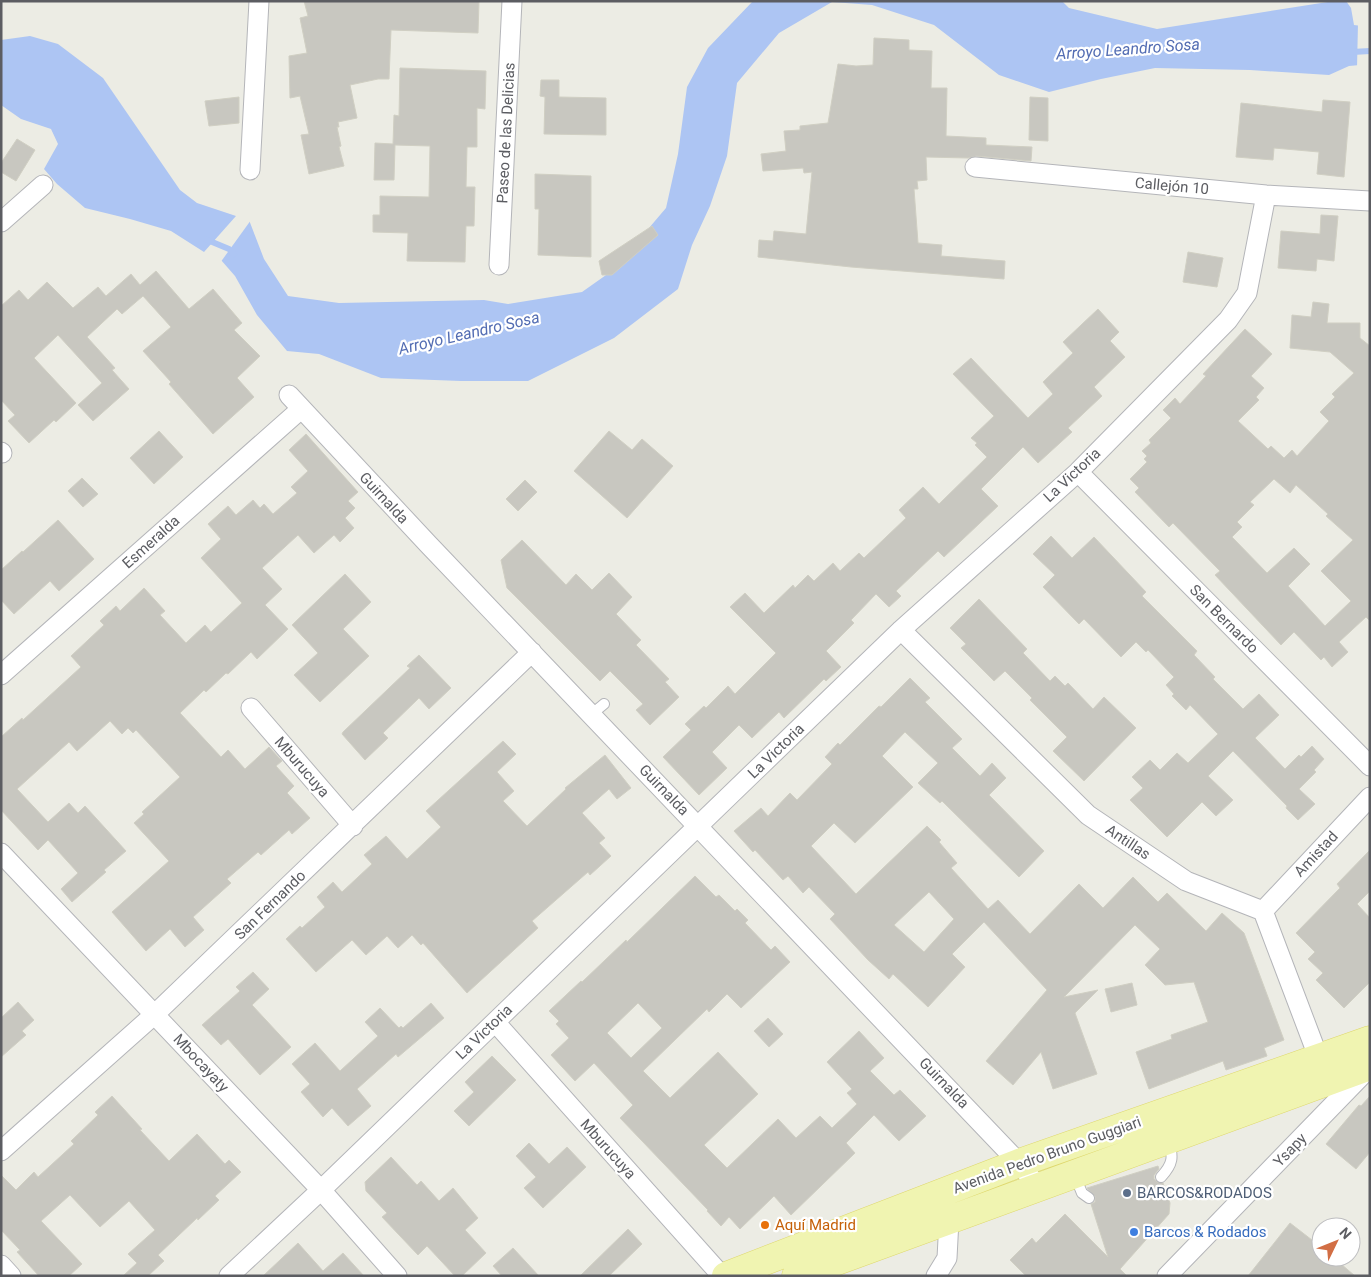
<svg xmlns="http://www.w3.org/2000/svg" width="1371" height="1277" font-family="Roboto,sans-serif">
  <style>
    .water { fill: #adc5f3 }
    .pier { fill: #ecece4 }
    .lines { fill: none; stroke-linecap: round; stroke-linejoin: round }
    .stream { stroke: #adc5f3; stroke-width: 6 }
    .building { fill: #c8c7c0; stroke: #d0cfc3; fill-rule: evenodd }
    .service-casing { stroke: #b4b5b9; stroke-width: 12 }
    .minor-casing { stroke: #b4b5b9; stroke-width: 21 }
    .primary-casing { stroke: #ded76b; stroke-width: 29 }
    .service { stroke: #fff; stroke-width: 10 }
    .minor { stroke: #fff; stroke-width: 19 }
    .primary { stroke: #f0f4b1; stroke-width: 28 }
    .service-dot { fill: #5c6f8a; stroke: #fff; stroke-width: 2 }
    .food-dot { fill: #e8710a; stroke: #fff; stroke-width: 2 }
    .shop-dot { fill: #3f7fe0; stroke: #fff; stroke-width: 2 }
    .labels { text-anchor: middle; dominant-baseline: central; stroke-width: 4.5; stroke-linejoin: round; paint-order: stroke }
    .street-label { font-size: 15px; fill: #5c5d62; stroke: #fff }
    .service-label { font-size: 15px; fill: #4e5e75; stroke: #fff; text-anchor: start }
    .food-label { font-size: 15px; fill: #c56008; stroke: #fff; text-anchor: start }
    .shop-label { font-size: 15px; fill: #366cbe; stroke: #fff; text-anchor: start }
    .water-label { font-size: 16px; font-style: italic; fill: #536db3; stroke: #fff }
  </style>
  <rect width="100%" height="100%" fill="#ecece4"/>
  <path class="water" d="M753,1H1062L1069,8L1157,29L1334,1H1346L1351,8L1354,25L1362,26L1360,65L1349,66L1329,75L1250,70L1155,68L1101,79L1049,92L999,75L934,25L872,5L832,2L779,33L737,83L727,156L710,206L692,245L678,289L614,338L528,381H461L381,378L319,354L287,351L257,315L235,276L221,260L249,220L264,259L288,296L339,303L484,300L508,304L582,292L633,256L643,235L666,208L678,154L687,87L708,48Z
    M30,36L58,44L103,78L180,190L197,203L236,216L204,252L171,231L130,219L85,208L57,184L44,169L58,144L51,129L21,119L1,105V40Z"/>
  <path class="pier" d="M1358,23H1363L1364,26L1363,66L1361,68H1357Z
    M249,218L251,220L220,263L218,259L247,219Z"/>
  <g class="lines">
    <path class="stream" d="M1352,52L1370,51
      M205,239L229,249L234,254"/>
  </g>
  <path class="building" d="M304,1H479L478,33L391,30L389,79H378L350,85L357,118L338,122L339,127H337L341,146L339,147L344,166L309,174L301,135L309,134L300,96L290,98L289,56L307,53L300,18L308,16Z
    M874,38L909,40V50L932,51L931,88H947L946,136L986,138V145L1032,147L1031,161L976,156L968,158L926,157L927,180L917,181L918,189H914L918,243L942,245L941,256L1005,261L1004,279L851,267L758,257L759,240L773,241L774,231L806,234L812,172L804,173L803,168L763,171L761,154L786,151L784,131L800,130V126L828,123L838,64L856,66L873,65Z
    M400,68L486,71L485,109L477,108V147H467L466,187H475L474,226H466L465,262L407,261L408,233L373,232V215H380V196L429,197L430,146L395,145L394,180H374L375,143L393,144L394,115L399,116Z
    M541,80H559V97L606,98V135L544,134L545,97L540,96Z
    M239,97V123L209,126L205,101Z
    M1030,97L1048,98V141L1029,140Z
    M1323,100L1350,102L1344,177L1317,174L1319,152L1274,148L1273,160L1236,157L1241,103L1322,112Z
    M17,139L35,150L16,181L1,172V163Z
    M535,174L591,176V257L538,255L539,209H535Z
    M1321,215L1338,216L1334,261L1317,259L1316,271L1278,268L1281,231L1320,234Z
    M652,226L658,235L612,275H602L599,261Z
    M1188,252L1223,258L1217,287L1183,282Z
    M156,271L189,309L213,289L242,323L234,330L260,356L237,378L254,397L213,434L169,384L171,382L143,351L171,327L143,296L122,314L117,309L87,337L115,368L112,370L129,389L93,421L78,405L102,383L58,335L34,358L76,403L56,422L54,420L29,443L8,421L15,415L1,400V306L19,290L28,300L47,282L73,308L98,287L106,296L131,274L140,285Z
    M1313,302L1329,304L1327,323H1360V338L1370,346V621L1366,617L1339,642L1348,652L1332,667L1324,657L1321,660L1294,632L1281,645L1215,575L1220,571L1173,523L1169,527L1135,492L1139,488L1130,479L1147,462L1144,459L1147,456L1142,451L1151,443L1149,440L1171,418L1163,410L1175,398L1180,404L1206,376L1203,374L1245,329L1272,354L1251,376L1264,388L1256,397L1259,400L1238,421L1268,449L1271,446L1284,458L1292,450L1297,456L1329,421L1320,412L1335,397L1332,394L1354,373L1330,352L1290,348L1292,315L1311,317ZM1274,479L1290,493L1296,485L1328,514L1326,516L1353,540L1321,571L1351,601L1325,626L1288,586L1310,564L1294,548L1267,573L1232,537L1242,527L1237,522L1254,505L1250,502Z
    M1098,309L1119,332L1110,341L1125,357L1094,387L1102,396L1068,428L1072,432L1038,463L1023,447L981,489L998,506L944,557L938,551L896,591L901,596L889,607L876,594L851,620L854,623L826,651L841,667L826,681L824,679L784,718L779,712L752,738L739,725L712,752L727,768L699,795L663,757L691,730L685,724L704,706L706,708L728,686L735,694L776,653L730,607L745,593L764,613L793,585L795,588L808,575L814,581L833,563L840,571L859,553L864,558L906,518L899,510L923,487L939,504L987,457L975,445L977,443L971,438L994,416L953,374L971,358L1028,418L1053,394L1043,382L1073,353L1063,342Z
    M159,431L183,457L154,484L130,458Z
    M609,431L632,450L642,439L673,466L627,518L574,471Z
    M306,434L358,492L348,501L355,508L345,518L354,528L340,542L334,535L314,553L298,535L262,568L282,589L265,605L288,629L257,659L251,652L228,674L226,673L206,692L204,690L180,713L221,757L228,750L245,769L269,747L282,761L276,766L294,786L287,793L310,818L292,834L289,830L261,855L258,852L227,879L231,883L193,917L204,930L185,947L170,929L146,951L112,912L169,861L134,823L144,814L142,812L180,777L136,730L133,733L128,728L122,734L110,721L77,751L69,742L17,789L48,822L69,803L78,813L85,806L126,851L104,870L106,872L72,902L61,889L78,873L48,840L38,850L1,810V737L22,718L23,720L81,667L71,656L104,625L100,621L116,606L120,611L144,588L165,611L160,615L186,643L205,625L211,632L242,603L201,558L221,539L208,524L228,506L236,515L253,500L260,508L264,504L273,514L297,493L291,487L308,471L289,450Z
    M82,478L98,494L83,507L68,491Z
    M525,480L537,492L518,511L506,499Z
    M58,520L94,559L59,591L50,581L14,614L1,600V570L22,551L23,552Z
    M1051,536L1072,558L1094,537L1146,592L1142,596L1197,651L1194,655L1215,677L1213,679L1243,709L1259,694L1279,715L1255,738L1285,769L1299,755L1301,757L1312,746L1324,759L1314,770L1316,772L1299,789L1315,804L1298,820L1286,808L1287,806L1233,751L1208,776L1233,800L1216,816L1202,802L1167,837L1130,800L1143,788L1132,777L1150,760L1160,770L1177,753L1188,763L1218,734L1190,705L1186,710L1172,696L1174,694L1166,685L1174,677L1148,650L1146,652L1136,642L1121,657L1084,619L1079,624L1043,587L1055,575L1033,554Z
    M522,540L566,585L576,574L592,590L609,573L632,597L616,614L641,640L636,645L669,679L665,682L679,697L650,725L636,710L643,704L610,671L600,681L507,588L501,560Z
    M345,574L371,602L343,629L369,656L320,702L294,675L318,653L292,625Z
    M979,599L1027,649L1023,653L1050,681L1055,676L1065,686L1068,683L1093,709L1104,697L1136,728L1084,781L1053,751L1067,737L1030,700L1032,698L1005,671L994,681L961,648L966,644L950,628Z
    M419,655L451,688L429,709L419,698L383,733L388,738L365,760L342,734L343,732L410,668L407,666Z
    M910,678L930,698L925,702L962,739L952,748L980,776L992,763L1006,778L989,795L1044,851L1019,877L942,801L940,803L918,783L938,763L905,732L882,756L913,787L855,843L834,823L811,846L856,894L927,826L941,840L939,842L957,863L951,868L988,909L998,900L1030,934L1079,884L1103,908L1133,877L1158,902L1167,893L1206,931L1222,913L1244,933L1284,1040L1264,1048L1267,1056L1226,1070L1223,1061L1149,1089L1136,1052L1172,1039L1171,1035L1208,1022L1194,982L1165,985L1145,965L1160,949L1135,925L1064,997L1098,990L1075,1013L1097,1074L1053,1089L1041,1052L1013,1085L986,1061L1047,990L984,922L952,954L965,967L928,1007L893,974L889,979L868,960L830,919L835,914L809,887L803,893L788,876L783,880L755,850L753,852L734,831L761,808L768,816L790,793L797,800L832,764L825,757L838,743L840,745L879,706L881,707ZM929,892L954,919L924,952L894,925Z
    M503,741L516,754L497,772L514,791L503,801L527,826L566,789L565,788L605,755L631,788L617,799L609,789L582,813L605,838L599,843L611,856L590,875L588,872L532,921L538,928L467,993L423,943L421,945L412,935L398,948L387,936L366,955L352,940L316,972L286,939L300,926L302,928L325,907L317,897L333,882L342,892L372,864L364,855L386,836L407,859L441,827L426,811Z
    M1370,850V891L1357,904L1370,918V982L1344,1008L1316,980L1323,973L1308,959L1315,952L1296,933L1340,888L1337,884Z
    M695,876L716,897L719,895L735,911L737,909L748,920L745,923L771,950L775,946L790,962L741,1008L727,994L709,1012L707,1009L643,1071L670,1098L718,1052L758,1094L704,1145L727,1168L778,1119L796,1138L820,1116L832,1128L857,1104L847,1093L852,1089L827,1062L859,1031L884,1058L870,1071L894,1095L900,1090L926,1116L899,1141L874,1115L846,1143L855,1153L791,1215L774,1196L740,1229L729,1217L721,1226L707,1211L708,1210L620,1118L633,1105L594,1063L575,1081L551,1055L569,1038L556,1024L559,1021L549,1011L581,981L582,982L626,940L627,942ZM638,1003L662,1028L631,1058L607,1033Z
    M253,972L269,989L252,1005L291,1047L260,1075L228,1039L221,1045L202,1025L240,991L236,987Z
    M1132,983L1137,1005L1111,1012L1105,989Z
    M18,1002L34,1020L22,1031L26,1035L1,1057V1018Z
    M431,1003L444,1018L398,1057L396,1054L357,1089L371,1106L348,1126L332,1108L323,1117L301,1092L310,1084L292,1064L315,1043L340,1071L378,1036L365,1022L380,1008L399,1028L401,1026L403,1028Z
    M768,1018L783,1034L769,1047L754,1031Z
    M492,1056L516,1080L469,1126L454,1111L474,1092L465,1082Z
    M112,1096L142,1129L140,1130L169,1161L197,1134L225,1164L229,1160L241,1172L215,1196L219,1200L198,1220L197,1218L158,1255L164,1261L148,1276H123L137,1263L128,1254L155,1230L129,1201L100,1227L70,1195L41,1221L82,1264L69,1276H39L17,1252L20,1250L1,1230V1175L16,1190L34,1172L38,1177L74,1144L71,1141L98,1115L95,1112Z
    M1370,1096V1152L1356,1169L1326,1144L1359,1105L1361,1106Z
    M529,1143L549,1164L567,1147L586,1167L543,1208L524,1188L536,1177L516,1156Z
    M391,1157L417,1185L421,1181L439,1201L453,1188L478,1218L465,1230L486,1253L462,1276H455L427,1246L418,1255L382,1217L387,1213L366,1191L365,1182Z
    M1158,1166L1159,1169L1154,1175V1179L1157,1182L1163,1183L1170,1203L1169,1214L1120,1269L1127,1276H1026L1010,1260L1032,1238L1036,1243L1065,1214L1108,1257L1091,1204L1095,1202V1196L1087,1188Z
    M1290,1223L1321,1247V1257H1333L1355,1276H1248Z
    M628,1229L642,1244L609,1276H580Z
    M298,1243L323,1271L343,1253L364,1276H263Z
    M513,1248L539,1276H502L493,1266Z"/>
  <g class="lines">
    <g class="service-casing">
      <path id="service" d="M592,714L604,704
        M1075,1176L1082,1193L1089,1198
        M1161,1177C1173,1164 1174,1157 1168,1140"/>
    </g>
    <g class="minor-casing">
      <path id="minor" d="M975,167L1266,195L1370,201
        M250,170L259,1
        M1,222L43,185
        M499,265L512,1
        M289,395L428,544L1019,1163L1038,1187
        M1,452L2,453
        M1078,472L1370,766
        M901,630L1088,815L1186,881L1263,911L1319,1059
        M1,675L301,409
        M251,708L353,826
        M1,853L321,1190L397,1276
        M1263,911L1370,797
        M495,1022L722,1276
        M1,1151L155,1014L532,652
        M1,1265L11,1276
        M229,1276L321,1190L901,630L1078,472L1228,320L1247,293L1266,195
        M936,1276L947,1258L949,1220
        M1167,1276L1367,1070"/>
    </g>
    <g class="primary-casing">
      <path id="primary" d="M726,1276L1019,1163L1370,1040
        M796,1276L1370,1066"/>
    </g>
    <use href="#service" class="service"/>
    <use href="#minor" class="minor"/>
    <use href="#primary" class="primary"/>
  </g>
  <circle class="service-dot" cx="1127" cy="1193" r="5"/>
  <circle class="food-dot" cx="765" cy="1225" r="5"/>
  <circle class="shop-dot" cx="1134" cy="1232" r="5"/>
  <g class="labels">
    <g class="street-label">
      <text transform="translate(506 133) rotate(-87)">Paseo de las Delicias</text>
      <text transform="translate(1172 186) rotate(5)">Callejón 10</text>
      <text transform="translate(1072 475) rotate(-43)">La Victoria</text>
      <text transform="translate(384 498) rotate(47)">Guirnalda</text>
      <text transform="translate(151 542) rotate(-42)">Esmeralda</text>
      <text transform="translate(1224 619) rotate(45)">San Bernardo</text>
      <text transform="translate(776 751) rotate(-44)">La Victoria</text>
      <text transform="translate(302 767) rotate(49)">Mburucuya</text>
      <text transform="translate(664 790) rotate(46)">Guirnalda</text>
      <text transform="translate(1128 842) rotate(34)">Antillas</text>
      <text transform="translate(1316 854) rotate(-47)">Amistad</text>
      <text transform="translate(270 905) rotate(-44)">San Fernando</text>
      <text transform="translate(484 1032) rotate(-44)">La Victoria</text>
      <text transform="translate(201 1063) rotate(47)">Mbocayaty</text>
      <text transform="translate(944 1083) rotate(46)">Guirnalda</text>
      <text transform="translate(608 1149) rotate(48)">Mburucuya</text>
      <text transform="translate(1290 1150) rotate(-46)">Ysapy</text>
      <text transform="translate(1047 1155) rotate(-20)">Avenida Pedro Bruno Guggiari</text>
    </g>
    <g class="service-label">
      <text x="1137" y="1193">BARCOS&amp;RODADOS</text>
    </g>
    <g class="food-label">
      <text x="775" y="1225">Aquí Madrid</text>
    </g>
    <g class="shop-label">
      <text x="1144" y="1232">Barcos &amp; Rodados</text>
    </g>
    <g class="water-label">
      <text transform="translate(1128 49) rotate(-4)">Arroyo Leandro Sosa</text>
      <text transform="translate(469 333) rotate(-13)">Arroyo Leandro Sosa</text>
    </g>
  </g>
  <rect width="1371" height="1277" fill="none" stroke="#5c5d62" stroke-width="5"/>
  <g transform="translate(1336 1242) rotate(47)"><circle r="24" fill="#ffffff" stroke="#bebec0"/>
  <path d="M0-4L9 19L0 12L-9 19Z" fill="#d26e44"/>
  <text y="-8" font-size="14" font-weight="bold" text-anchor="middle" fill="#5c5d62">N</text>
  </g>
</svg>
